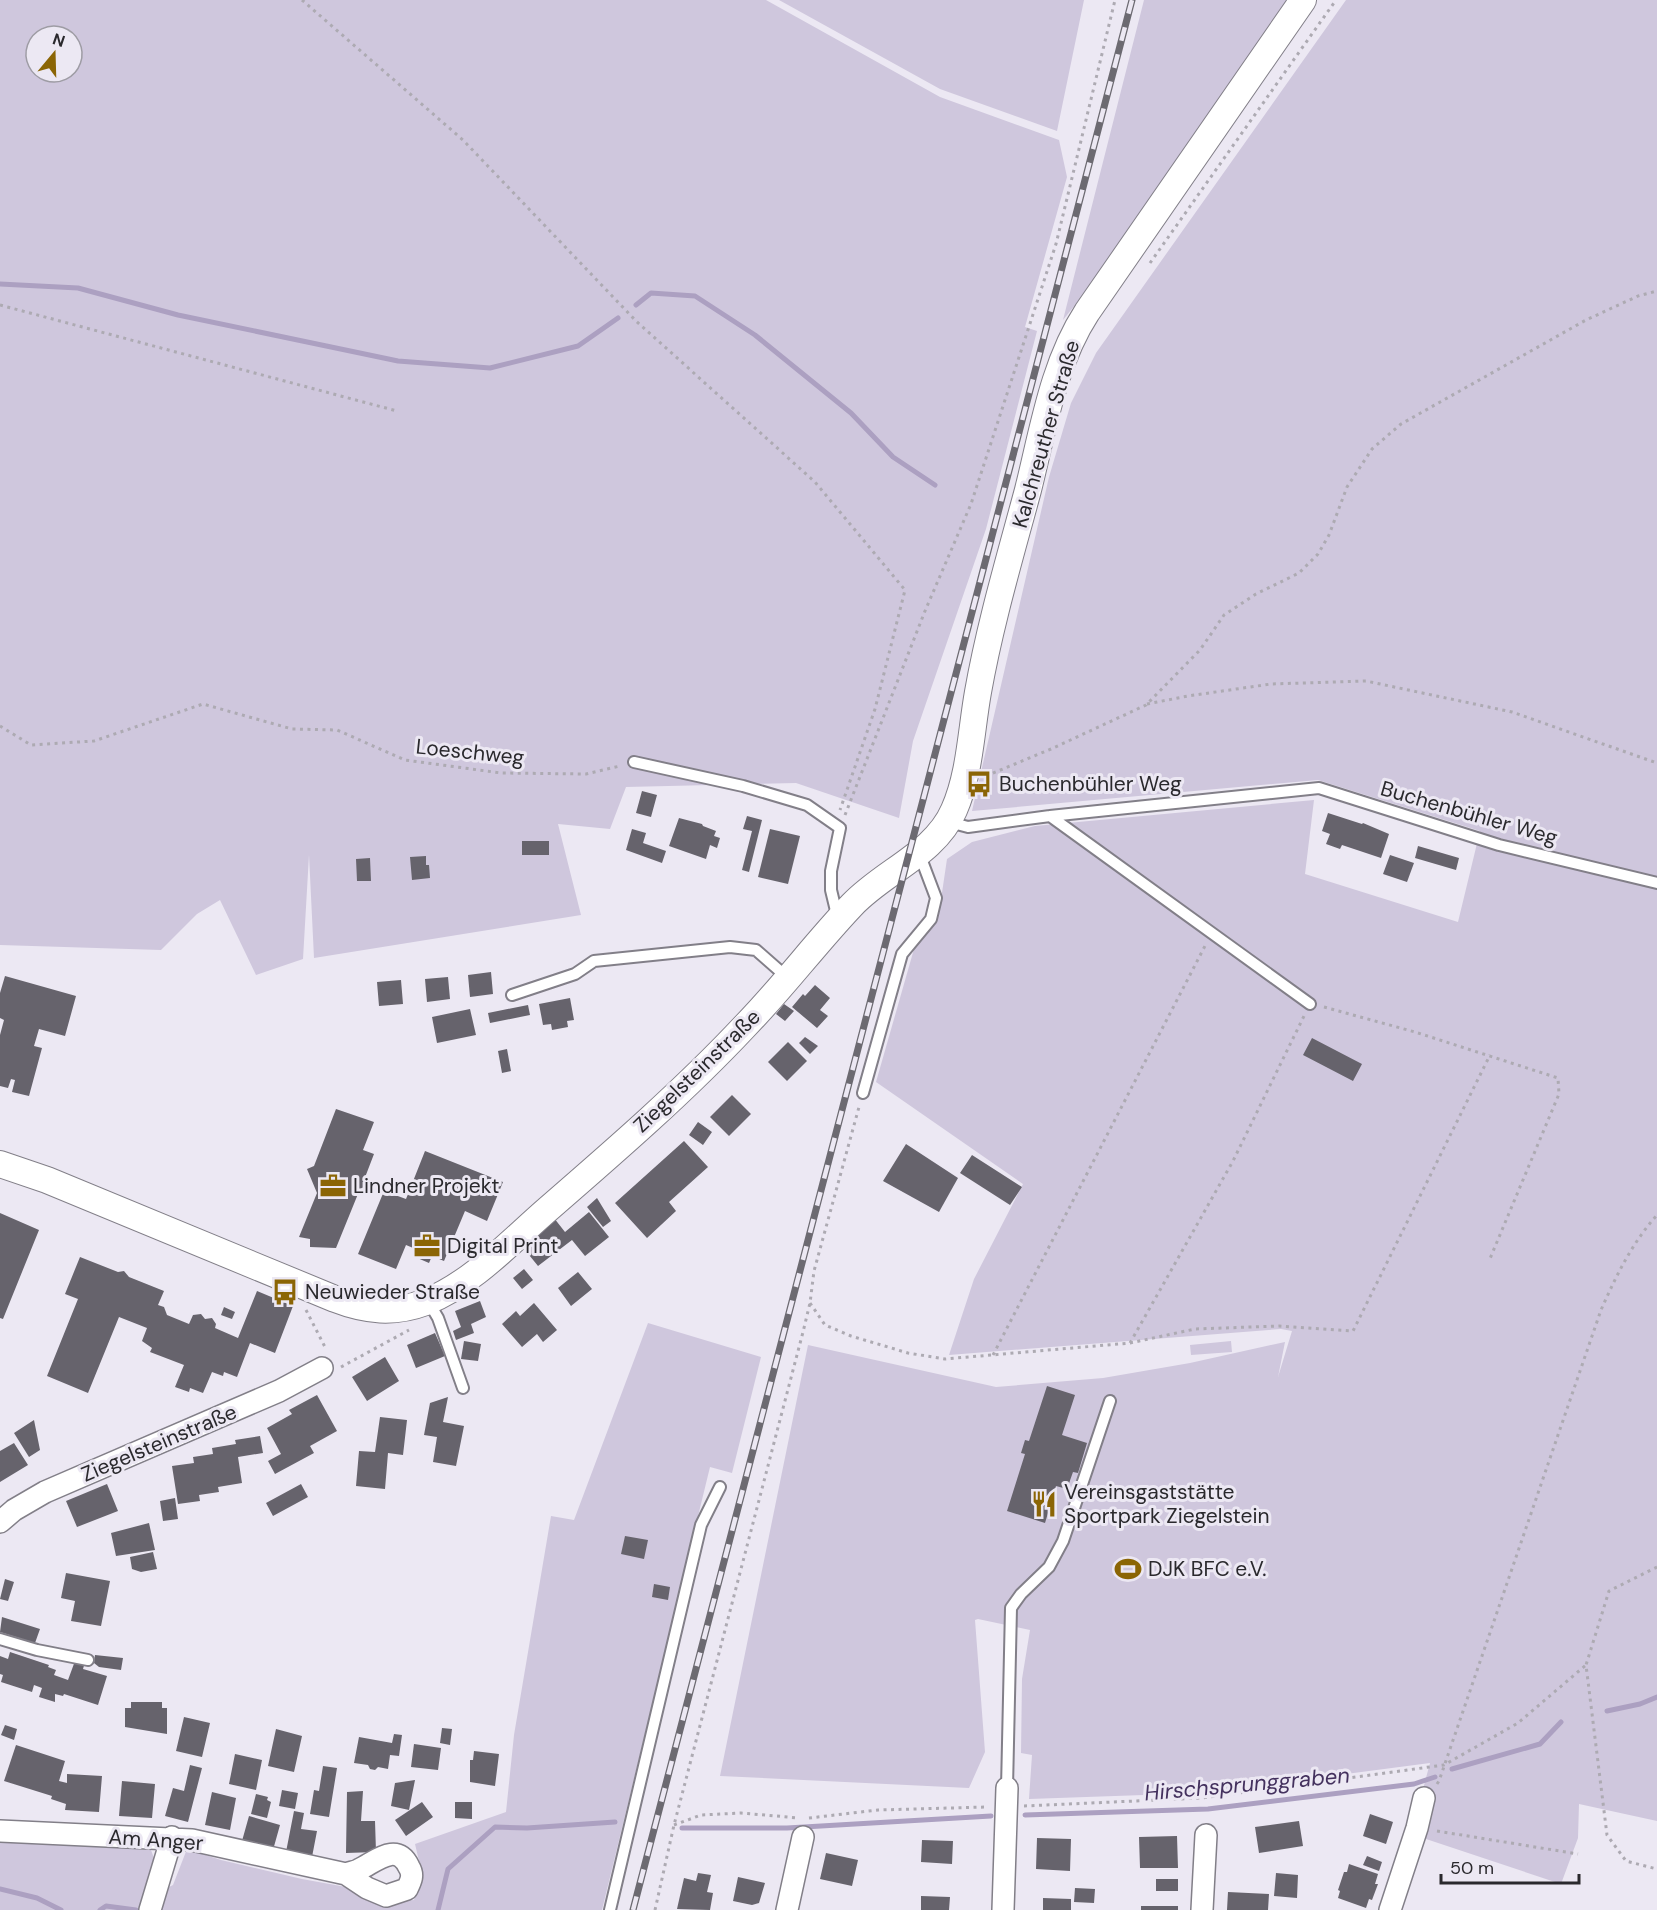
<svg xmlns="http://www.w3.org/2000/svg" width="1657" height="1910" font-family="'DM Sans',sans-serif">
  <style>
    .green { fill: #cfc7dd; fill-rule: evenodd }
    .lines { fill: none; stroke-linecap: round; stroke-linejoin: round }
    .stream { stroke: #aca0c1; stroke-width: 5 }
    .building { fill: #66636c }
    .service-casing { stroke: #827f88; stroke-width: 14 }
    .minor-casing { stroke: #827f88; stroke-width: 24 }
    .tertiary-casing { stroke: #827f88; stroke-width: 28 }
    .path { stroke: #adaab2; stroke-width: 3; stroke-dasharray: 3 4.5; stroke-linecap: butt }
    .service { stroke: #fff; stroke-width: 10 }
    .minor { stroke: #fff; stroke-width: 21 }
    .tertiary { stroke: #fff; stroke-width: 26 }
    .rail-casing { stroke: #6c6a71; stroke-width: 7 }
    .rail { stroke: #ece8f3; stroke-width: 4.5; stroke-dasharray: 14; stroke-linecap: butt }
    .labels { text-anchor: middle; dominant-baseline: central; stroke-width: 6; stroke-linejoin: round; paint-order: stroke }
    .street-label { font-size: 21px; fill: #2a292d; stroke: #ece8f3 }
    .poi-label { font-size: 21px; fill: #2a292d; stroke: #ece8f3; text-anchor: start }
    .water-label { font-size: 22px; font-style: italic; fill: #44315e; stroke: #ece8f3 }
  </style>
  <rect width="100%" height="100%" fill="#ece8f3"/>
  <path class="green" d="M0,0H766L940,97L1059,140L1067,177L1025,327L1037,331L986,529L913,741L899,818L796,783L626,787L610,829L558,824L581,915L314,958L309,855L303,959L256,975L220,900L197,914L161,950L0,945ZM36,36H72V72H36Z
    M779,0H1084L1057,131L940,89Z
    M1144,0H1287L1095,280L1063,320Z
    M1346,0H1657V1821L1579,1804L1578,1838L1561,1884L1411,1834L1430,1763L1201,1793L1029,1799L1032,1755L1021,1753L1022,1679L1030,1630L978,1619L975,1620L985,1752L969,1788L720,1776L808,1345L996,1387L1103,1378L1190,1363L1285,1342L1278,1377L1292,1331L1281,1329L949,1355L974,1279L1023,1184L876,1082L916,942L939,913L947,859L972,842L1035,826L1314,800L1305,874L1458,922L1480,831L1318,780L972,811L1049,477L1071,403L1096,353Z
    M648,1323L761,1357L732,1473L710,1467L602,1910H159L167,1888L173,1885L187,1849L221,1860L302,1879L346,1887L383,1902L414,1900L423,1878L415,1844L506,1812L514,1735L551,1516L574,1520Z
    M1231,1341L1232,1352L1191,1355L1190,1345Z
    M0,1840L151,1850L155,1861L142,1910H0Z"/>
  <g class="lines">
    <path class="stream" d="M0,284L78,288L178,315L398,361L490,368L578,346L618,318
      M636,305L651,293L695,296L755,335L851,413L893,457L935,485
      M1607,1711L1640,1704L1657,1697
      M1452,1769L1540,1744L1561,1722
      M1025,1815L1208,1809L1414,1784L1435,1777
      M682,1828H787L991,1816
      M0,1889L37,1898L61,1910
      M100,1910L106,1906L136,1910
      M438,1910L448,1869L495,1827L527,1828L615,1822"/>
  </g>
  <path class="building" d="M642,791L657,795L651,817L636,813Z
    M1328,813L1362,824L1363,823L1389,834L1381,858L1342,845L1340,849L1326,844L1330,834L1322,831Z
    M747,816L762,820L749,872L742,870L752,831L743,829Z
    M679,818L702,824L703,826L716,831L714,836L720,838L717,848L710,845L706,859L669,846Z
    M632,829L646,833L643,843L666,851L662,863L626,850Z
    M770,829L800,836L788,884L758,877Z
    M522,841H549V855H522Z
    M1418,846L1459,858L1456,870L1415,858Z
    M1390,855L1414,863L1407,882L1383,874Z
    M426,856V865H429L430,878L412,880L410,857Z
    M370,858L371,881H357L356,859Z
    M491,972L493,994L470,997L468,975Z
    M5,976L76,996L65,1036L39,1029L34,1046L42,1048L29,1096L12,1092L15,1080L11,1079L8,1088L0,1086V1035L4,1020L0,1018V993Z
    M448,977L450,999L427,1002L425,979Z
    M401,980L403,1004L379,1006L377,982Z
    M815,985L830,998L820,1010L828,1016L817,1028L792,1007L803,994L805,996Z
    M570,998L574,1020L567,1021L568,1027L552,1030L551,1024L543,1025L539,1004Z
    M784,1004L794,1011L785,1021L776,1014Z
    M528,1005L530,1015L490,1023L488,1013Z
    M470,1009L476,1035L437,1043L432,1017Z
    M805,1037L818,1046L810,1054L799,1043Z
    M1312,1038L1362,1064L1353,1081L1303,1055Z
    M788,1042L807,1061L787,1081L768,1062Z
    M507,1049L511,1071L502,1073L498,1051Z
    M732,1095L751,1114L729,1136L710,1117Z
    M336,1109L374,1122L363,1150L374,1154L364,1180L366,1186L360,1189L336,1248L310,1247V1239L299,1237L317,1193L307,1169L314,1166Z
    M698,1122L712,1132L703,1145L689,1135Z
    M684,1141L708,1167L669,1202L676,1211L647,1238L615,1203Z
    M906,1144L958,1178L939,1212L883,1181Z
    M425,1151L503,1182L487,1221L465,1211L444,1261L432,1256L429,1263L415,1257L418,1250L406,1245L396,1269L358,1254L384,1191L406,1199Z
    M972,1155L1022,1187L1010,1205L960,1173Z
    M597,1198L611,1221L603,1227L587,1207Z
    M589,1212L609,1237L585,1256L572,1240L538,1266L521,1245L554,1218L565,1232Z
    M0,1213L39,1230L3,1319L0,1318Z
    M80,1257L118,1272L124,1271L129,1277L164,1291L158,1305L164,1307L167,1315L189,1324L193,1315L201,1314L205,1319L212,1318L216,1324L215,1328L238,1338L257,1291L293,1306L275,1353L250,1343L237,1377L224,1372L223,1376L212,1372L203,1393L190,1388L189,1392L175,1387L184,1365L150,1352L152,1348L142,1341L147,1328L119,1317L88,1393L47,1376L78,1299L65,1294Z
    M524,1269L533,1280L522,1289L513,1278Z
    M578,1272L592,1289L571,1306L558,1288Z
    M480,1301L486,1317L471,1324L474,1333L456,1340L453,1331L461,1327L455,1311Z
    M534,1303L557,1330L543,1342L537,1334L522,1347L502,1324L516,1311L520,1316Z
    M224,1307L235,1312L232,1319L221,1315Z
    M435,1333L445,1356L416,1368L407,1345Z
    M464,1341L481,1344L478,1361L461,1359Z
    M385,1357L399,1381L367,1401L352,1377Z
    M1047,1386L1075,1395L1062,1435L1087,1443L1078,1473L1073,1472L1067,1489L1056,1486L1045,1523L1007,1511L1025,1454L1021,1453L1025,1440L1029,1441Z
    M317,1395L337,1431L310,1446L314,1453L275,1474L268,1461L281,1454L267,1428L292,1414L289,1410Z
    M448,1397L443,1422L464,1426L456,1466L433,1462L437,1437L424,1435L430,1403Z
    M380,1417L407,1420L403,1455L388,1453L385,1489L356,1486L359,1451L375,1452Z
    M34,1420L40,1450L29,1457L14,1433Z
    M260,1436L263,1453L238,1457L242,1483L218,1487L219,1492L199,1495L200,1501L178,1504L172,1466L194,1463L193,1457L213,1454L212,1448L236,1444L235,1440Z
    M14,1443L28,1465L0,1482V1451Z
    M107,1484L118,1511L77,1527L66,1501Z
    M301,1484L308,1497L273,1516L266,1503Z
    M175,1498L178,1519L163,1521L160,1501Z
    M149,1523L155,1550L116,1556L111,1533Z
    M625,1536L648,1540L644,1559L621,1554Z
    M153,1552L157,1569L141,1572L132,1569L130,1557Z
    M66,1573L110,1581L101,1626L71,1621L75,1601L61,1598Z
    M5,1579L14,1582L8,1601L0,1599Z
    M654,1584L670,1587L668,1600L652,1597Z
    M2,1617L40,1629L35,1643L0,1632Z
    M10,1652L49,1665L48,1667L56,1670L54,1675L68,1680L75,1661L85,1662L83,1669L107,1676L98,1705L64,1694L63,1696L55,1694V1702L39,1697L42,1688L34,1685L32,1692L1,1682L3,1675L0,1674V1656L8,1659Z
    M95,1655L123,1658L121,1670L99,1667L94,1663Z
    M131,1702H162V1708H167V1734L125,1727V1708H131Z
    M184,1717L210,1723L202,1757L176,1751Z
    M5,1725L17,1729L14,1740L1,1735Z
    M442,1728L452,1729L450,1745L440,1743Z
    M276,1729L302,1736L294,1772L268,1766Z
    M394,1734L402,1735L399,1756L390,1755L388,1769L378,1767L375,1770L370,1769L368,1765L354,1763L359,1737L392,1743Z
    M414,1744L441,1748L438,1770L411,1767Z
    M16,1745L65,1761L59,1781L67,1783V1774L102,1776L99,1812L65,1810L66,1804L51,1799L52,1796L4,1781Z
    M474,1751L499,1754L495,1786L470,1782V1760H473Z
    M235,1754L262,1760L256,1790L229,1784Z
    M190,1765L202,1768L188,1822L165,1816L173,1788L184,1791Z
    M323,1766L337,1768L329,1817L310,1814L314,1790L319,1791Z
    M415,1780L409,1810L391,1806L395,1783Z
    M122,1781L155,1784L152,1818L119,1816Z
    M282,1790L298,1793L295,1809L279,1806Z
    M363,1791L361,1821H375L376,1852L346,1853L347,1792Z
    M212,1792L236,1798L230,1830L205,1825Z
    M256,1794L268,1797L267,1800L271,1802L267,1818L251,1814Z
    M422,1802L433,1817L406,1836L395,1820Z
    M455,1802H472V1819L455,1818Z
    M294,1811L304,1813L301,1829L317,1831L312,1857L286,1852Z
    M1370,1814L1393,1822L1386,1844L1363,1836Z
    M249,1816L280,1825L273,1850L242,1841Z
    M1299,1821L1303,1846L1259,1853L1255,1827Z
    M1177,1836L1178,1868H1140L1139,1837Z
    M1037,1838L1071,1839L1070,1871L1036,1869Z
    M922,1840L953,1841L952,1864L921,1862Z
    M826,1853L858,1860L852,1886L820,1879Z
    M1367,1856L1382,1862L1379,1871L1363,1865Z
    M1349,1864L1378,1874L1375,1884H1378L1372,1900L1369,1899L1366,1908L1338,1898L1340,1891L1338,1890L1344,1872H1347Z
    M698,1873L711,1875L707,1892L713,1893L710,1910L677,1909L684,1878L696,1881Z
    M1276,1873L1298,1875L1297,1898L1274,1896Z
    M738,1877L765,1883L759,1903L752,1905L733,1901Z
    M1156,1879H1178V1891H1156Z
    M1075,1888L1095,1889L1094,1903L1074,1902Z
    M1228,1892L1269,1894L1268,1910H1227Z
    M921,1896L950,1897L949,1910H921Z
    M1043,1898L1071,1899V1910H1043Z
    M1141,1906H1178V1910H1141Z"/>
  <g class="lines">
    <g class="service-casing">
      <path id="service" d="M634,762L743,786L807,805L840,828L831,871V890L838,919
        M1050,816L1310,1004
        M949,822L968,827L1050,816L1319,788L1499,845L1657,883
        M512,995L575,974L594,961L730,947L756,950L789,979
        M863,1093L902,954L931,919L936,898L919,853
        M428,1301L438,1318L463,1388
        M0,1639L37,1650L88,1660
        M1007,1788L1011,1608L1021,1594L1049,1567L1063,1541L1110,1401
        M610,1910L701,1525L720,1487"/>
    </g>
    <g class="minor-casing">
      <path id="minor" d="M0,1522L14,1510L45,1492L279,1391L322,1368
        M0,1831L192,1840L346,1874L367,1888L386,1896L407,1889C411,1881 414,1875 409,1867C397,1841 375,1862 360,1869C356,1872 350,1872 346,1874
        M150,1910L172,1837
        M787,1910L803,1837
        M1003,1910L1007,1788
        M1202,1910L1206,1835
        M1390,1910L1417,1828L1424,1798"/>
    </g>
    <g class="tertiary-casing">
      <path id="tertiary" d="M0,1164L47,1180L335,1299C366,1311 394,1314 426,1302C473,1283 511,1241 548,1209C616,1150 684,1091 745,1026C783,987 815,944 852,905C884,871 935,854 954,810C970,774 971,731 978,692C990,624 1010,557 1028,490C1043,430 1053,364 1087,312L1303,0"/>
    </g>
    <path class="path" d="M302,0L463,140L636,321L815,482L905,590L875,709L840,810
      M1150,263L1336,0
      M0,305L397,411
      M1147,704L1188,696L1271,684L1366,681L1512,712L1657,763
      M0,726L31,745L94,741L203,704L292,729L337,730L405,760L501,773L586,774L620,766
      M986,776L1051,749L1146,705L1200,650L1224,615L1256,594L1299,573L1318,554L1329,535L1347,487L1372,449L1401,424L1586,320L1638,296L1657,291
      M845,815L925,611L971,504L1056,244L1115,0
      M1324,1007L1415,1032L1558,1078L1559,1094L1489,1261
      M810,1303L825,1325L851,1336L908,1353L945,1359L1130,1343L1195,1329L1279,1326L1353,1331L1490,1055
      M306,1310L326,1349
      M1130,1343L1233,1161L1304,1016
      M993,1355L1206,944
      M341,1367L409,1330
      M1657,1567L1609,1591L1586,1665L1607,1835L1626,1861L1657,1869
      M1437,1784L1439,1781L1601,1310C1616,1276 1632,1243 1657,1215
      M1024,1806L1202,1798L1444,1765L1518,1723L1586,1665
      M809,1818L878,1810L987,1807
      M674,1825L701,1815L741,1813L799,1818
      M1437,1831L1578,1854
      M655,1910L674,1825L803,1332L810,1303L814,1271L859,1107"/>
    <use href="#service" class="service"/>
    <use href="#minor" class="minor"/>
    <use href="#tertiary" class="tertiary"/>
    <g class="rail-casing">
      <path id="rail" d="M633,1910L1132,0"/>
    </g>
    <use href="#rail" class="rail"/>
  </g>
  <defs>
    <g id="bus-bare" transform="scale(2.07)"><path d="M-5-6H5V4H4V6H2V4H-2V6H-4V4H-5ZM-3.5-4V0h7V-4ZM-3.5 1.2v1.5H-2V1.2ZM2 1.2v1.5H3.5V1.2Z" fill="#8b6505" stroke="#ece8f3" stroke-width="2.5" paint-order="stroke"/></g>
    <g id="office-bare" transform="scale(2.07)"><path d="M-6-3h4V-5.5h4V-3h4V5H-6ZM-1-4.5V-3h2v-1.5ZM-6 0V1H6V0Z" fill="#8b6505" stroke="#ece8f3" stroke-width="2.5" paint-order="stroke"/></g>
    <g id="restaurant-bare" transform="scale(2.07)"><path d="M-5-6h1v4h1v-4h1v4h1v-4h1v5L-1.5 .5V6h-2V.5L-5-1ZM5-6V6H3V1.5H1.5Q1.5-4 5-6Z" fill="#8b6505" stroke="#ece8f3" stroke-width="2.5" paint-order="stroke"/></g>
    <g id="stadium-bare" transform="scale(2.07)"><path d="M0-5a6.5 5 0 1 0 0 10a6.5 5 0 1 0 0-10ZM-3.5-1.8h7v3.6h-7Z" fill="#8b6505" stroke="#ece8f3" stroke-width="2.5" paint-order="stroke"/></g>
  </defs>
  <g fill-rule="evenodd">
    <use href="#bus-bare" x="979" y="784"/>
    <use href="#office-bare" x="333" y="1186"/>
    <use href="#office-bare" x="427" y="1246"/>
    <use href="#bus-bare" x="285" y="1292"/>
    <use href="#restaurant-bare" x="1044" y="1504"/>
    <use href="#stadium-bare" x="1128" y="1569"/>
  </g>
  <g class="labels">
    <g class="street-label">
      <text transform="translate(1046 434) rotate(-74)">Kalchreuther Straße</text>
      <text transform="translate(470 752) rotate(6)">Loeschweg</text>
      <text transform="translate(1469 813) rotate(16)">Buchenbühler Weg</text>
      <text transform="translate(697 1071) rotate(-44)">Ziegelsteinstraße</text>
      <text transform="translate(159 1443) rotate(-23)">Ziegelsteinstraße</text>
      <text transform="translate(156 1840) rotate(4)">Am Anger</text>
    </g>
    <g class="poi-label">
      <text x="999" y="784">Buchenbühler Weg</text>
      <text x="353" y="1186">Lindner Projekt</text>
      <text x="447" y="1246">Digital Print</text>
      <text x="305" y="1292">Neuwieder Straße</text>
      <text x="1064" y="1492">Vereinsgaststätte<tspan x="1064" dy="24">Sportpark Ziegelstein</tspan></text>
      <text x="1148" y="1569">DJK BFC e.V.</text>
    </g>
    <g class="water-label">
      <text transform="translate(1247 1784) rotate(-5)">Hirschsprunggraben</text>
    </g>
  </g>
  <g transform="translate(54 54) rotate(19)"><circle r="28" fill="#ece8f3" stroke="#9e9ca4" stroke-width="1.5"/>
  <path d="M0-4.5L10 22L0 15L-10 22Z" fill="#8b6505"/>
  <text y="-9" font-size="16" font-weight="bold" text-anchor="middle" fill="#2a292d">N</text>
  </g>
  <path d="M1441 1874v9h138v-9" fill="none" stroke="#2a292d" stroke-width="3"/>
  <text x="1450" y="1874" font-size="18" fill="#2a292d" stroke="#ece8f3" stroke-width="4.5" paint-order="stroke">50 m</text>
</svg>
